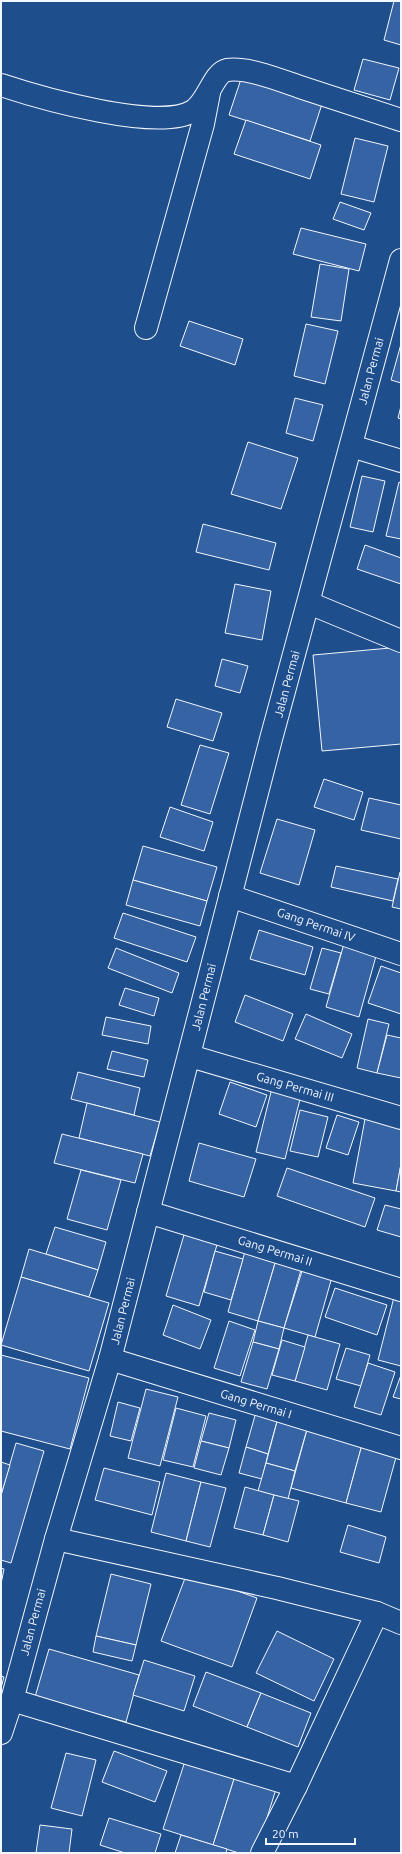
<svg xmlns="http://www.w3.org/2000/svg" width="402" height="1854" font-family="Ubuntu,sans-serif">
<rect width="100%" height="100%" fill="#1f4e8c"/>
<g fill="#3563a3" stroke="#f2f6ff">
<polygon points="394,1 401,1 401,45 384,40"/>
<polygon points="363,59 399,68 390,100 354,90"/>
<polygon points="241,79 322,104 310,141 229,115"/>
<polygon points="246,120 321,145 310,179 234,154"/>
<polygon points="355,138 388,146 374,202 341,194"/>
<polygon points="340,202 371,213 364,230 333,219"/>
<polygon points="301,228 366,244 359,271 293,254"/>
<polygon points="320,264 349,269 341,321 311,317"/>
<polygon points="189,321 243,339 235,365 180,346"/>
<polygon points="306,324 338,331 325,384 294,376"/>
<polygon points="401,344 401,383 391,380"/>
<polygon points="295,398 323,405 313,441 286,433"/>
<polygon points="401,406 401,419 398,418"/>
<polygon points="248,442 298,458 281,509 231,494"/>
<polygon points="362,476 385,481 373,532 350,527"/>
<polygon points="399,482 401,483 401,539 386,536"/>
<polygon points="203,524 276,543 269,570 196,552"/>
<polygon points="365,545 401,558 401,584 357,569"/>
<polygon points="235,584 271,591 262,640 225,633"/>
<polygon points="401,647 401,744 322,751 313,655"/>
<polygon points="222,659 248,666 240,693 215,686"/>
<polygon points="176,699 222,713 213,741 167,727"/>
<polygon points="200,745 229,753 210,814 181,805"/>
<polygon points="324,779 363,792 354,820 314,807"/>
<polygon points="369,798 401,805 401,839 361,830"/>
<polygon points="170,807 213,822 204,851 160,837"/>
<polygon points="277,819 315,830 299,885 260,873"/>
<polygon points="143,846 217,867 207,901 133,880"/>
<polygon points="336,866 398,879 393,901 331,887"/>
<polygon points="400,872 401,872 401,909 392,907"/>
<polygon points="133,880 207,901 200,926 126,905"/>
<polygon points="123,913 196,937 187,962 114,938"/>
<polygon points="259,930 313,947 305,975 250,959"/>
<polygon points="345,940 378,949 359,1017 326,1007"/>
<polygon points="116,948 179,973 172,993 108,968"/>
<polygon points="322,948 341,953 329,994 310,989"/>
<polygon points="381,966 401,973 401,1014 368,1003"/>
<polygon points="125,988 159,998 154,1016 119,1005"/>
<polygon points="245,995 293,1014 283,1041 235,1022"/>
<polygon points="306,1014 352,1034 342,1058 295,1039"/>
<polygon points="106,1017 151,1026 148,1044 102,1035"/>
<polygon points="368,1019 389,1024 377,1073 357,1068"/>
<polygon points="387,1035 401,1038 401,1078 377,1073"/>
<polygon points="112,1051 148,1060 144,1077 107,1069"/>
<polygon points="78,1072 140,1088 134,1115 71,1099"/>
<polygon points="230,1082 267,1095 256,1127 219,1114"/>
<polygon points="272,1088 301,1095 285,1159 256,1152"/>
<polygon points="87,1103 160,1122 150,1156 79,1138"/>
<polygon points="300,1110 328,1117 318,1157 290,1151"/>
<polygon points="337,1115 359,1122 348,1155 326,1148"/>
<polygon points="365,1119 401,1126 401,1164 396,1191 353,1183"/>
<polygon points="62,1134 143,1154 135,1183 54,1163"/>
<polygon points="199,1143 256,1159 244,1197 189,1181"/>
<polygon points="401,1164 401,1192 396,1191"/>
<polygon points="287,1168 375,1198 365,1227 277,1196"/>
<polygon points="81,1170 121,1180 107,1230 67,1219"/>
<polygon points="385,1205 401,1209 401,1237 377,1230"/>
<polygon points="55,1227 106,1242 98,1270 46,1254"/>
<polygon points="186,1228 219,1238 199,1306 166,1296"/>
<polygon points="247,1244 278,1253 258,1321 228,1312"/>
<polygon points="29,1249 98,1270 89,1297 21,1277"/>
<polygon points="215,1251 243,1259 231,1300 204,1292"/>
<polygon points="278,1253 304,1260 284,1328 258,1321"/>
<polygon points="303,1268 332,1277 315,1337 284,1328"/>
<polygon points="21,1277 109,1303 89,1371 1,1345"/>
<polygon points="335,1288 387,1305 377,1335 325,1317"/>
<polygon points="395,1293 401,1294 401,1366 378,1360"/>
<polygon points="173,1305 211,1320 200,1349 163,1335"/>
<polygon points="229,1321 255,1330 240,1376 214,1368"/>
<polygon points="258,1321 284,1328 279,1349 253,1342"/>
<polygon points="308,1335 340,1344 327,1390 295,1381"/>
<polygon points="282,1340 305,1347 295,1381 272,1375"/>
<polygon points="253,1342 279,1349 267,1389 241,1382"/>
<polygon points="346,1348 370,1355 361,1386 336,1379"/>
<polygon points="1,1355 89,1378 70,1449 1,1431"/>
<polygon points="368,1363 395,1372 381,1415 354,1407"/>
<polygon points="401,1375 401,1399 393,1397"/>
<polygon points="146,1389 178,1397 160,1466 128,1458"/>
<polygon points="118,1402 140,1408 131,1441 110,1436"/>
<polygon points="176,1408 206,1416 193,1467 163,1460"/>
<polygon points="256,1412 278,1418 268,1454 246,1447"/>
<polygon points="209,1413 236,1420 229,1448 201,1441"/>
<polygon points="278,1418 308,1426 295,1471 266,1463"/>
<polygon points="308,1426 363,1441 346,1503 291,1488"/>
<polygon points="201,1441 229,1448 221,1475 194,1468"/>
<polygon points="363,1441 398,1450 381,1512 346,1503"/>
<polygon points="16,1443 44,1451 11,1563 1,1560 1,1495"/>
<polygon points="246,1447 268,1454 262,1479 239,1473"/>
<polygon points="1,1462 10,1465 1,1495"/>
<polygon points="266,1463 295,1471 288,1499 258,1491"/>
<polygon points="104,1468 160,1482 152,1515 95,1500"/>
<polygon points="166,1473 201,1482 186,1541 151,1532"/>
<polygon points="201,1482 226,1488 210,1547 186,1541"/>
<polygon points="245,1487 274,1495 263,1535 234,1528"/>
<polygon points="274,1495 299,1501 288,1542 263,1535"/>
<polygon points="348,1525 386,1537 379,1563 340,1552"/>
<polygon points="1,1568 4,1569 1,1584"/>
<polygon points="187,1573 257,1598 232,1667 161,1641"/>
<polygon points="111,1574 151,1584 136,1645 96,1636"/>
<polygon points="277,1631 334,1659 314,1701 256,1673"/>
<polygon points="96,1636 136,1645 132,1661 93,1652"/>
<polygon points="49,1649 139,1675 126,1722 35,1697"/>
<polygon points="144,1660 195,1676 184,1711 133,1695"/>
<polygon points="206,1672 261,1693 247,1727 193,1706"/>
<polygon points="1,1676 4,1677 1,1688"/>
<polygon points="261,1693 311,1713 298,1747 247,1727"/>
<polygon points="114,1751 167,1771 155,1802 102,1782"/>
<polygon points="66,1753 96,1760 82,1816 51,1808"/>
<polygon points="185,1761 235,1776 213,1845 163,1829"/>
<polygon points="235,1776 276,1789 256,1853 239,1853 213,1845"/>
<polygon points="109,1818 161,1834 155,1853 125,1853 100,1845"/>
<polygon points="40,1825 72,1829 69,1853 36,1853"/>
<polygon points="181,1835 227,1849 226,1853 175,1853"/>
</g>
<g fill="none" stroke-linecap="round" stroke-linejoin="round">
<defs>
<g id="street">
<path d="M1 85C40 98 159 132 193 111 208 102 213 73 227 70 249 67 282 81 303 88 336 99 368 109 401 120"/>
<polyline points="146,328 203,124 209,93"/>
<polyline points="351,446 401,461"/>
<polyline points="309,603 401,641"/>
<polyline points="230,896 401,954"/>
<polyline points="190,1056 401,1118"/>
<polyline points="148,1212 401,1290"/>
<polyline points="110,1359 401,1448"/>
<polyline points="56,1539 277,1588 377,1613 401,1623"/>
<polyline points="12,1700 296,1786"/>
<polyline points="1,1733 12,1700 56,1539 110,1359 271,739 401,260"/>
<polyline points="262,1853 296,1786 377,1613"/>
</g>
</defs>
<use href="#street" stroke="#f2f6ff" stroke-width="24"/>
<use href="#street" stroke="#1f4e8c" stroke-width="22"/>
</g>
<g text-anchor="middle" stroke-width="3" stroke-linejoin="round" paint-order="stroke">
<g font-size="12" fill="#f2f6ff" stroke="#1f4e8c">
<text transform="translate(371 371) rotate(-75)" y="4">Jalan Permai</text>
<text transform="translate(287 684) rotate(-75)" y="4">Jalan Permai</text>
<text transform="translate(316 925) rotate(19)" y="4">Gang Permai IV</text>
<text transform="translate(204 997) rotate(-76)" y="4">Jalan Permai</text>
<text transform="translate(295 1087) rotate(16)" y="4">Gang Permai III</text>
<text transform="translate(275 1251) rotate(17)" y="4">Gang Permai II</text>
<text transform="translate(123 1311) rotate(-76)" y="4">Jalan Permai</text>
<text transform="translate(256 1404) rotate(17)" y="4">Gang Permai I</text>
<text transform="translate(33 1622) rotate(-75)" y="4">Jalan Permai</text>
</g>
</g>
<rect width="402" height="1854" fill="none" stroke="#f2f6ff" stroke-width="4"/>
<path d="M266 1838v6h89v-6" fill="none" stroke="#f2f6ff" stroke-width="2"/>
<text x="272" y="1838" font-size="12" fill="#f2f6ff" stroke="#1f4e8c" stroke-width="3" paint-order="stroke">20 m</text>
</svg>
